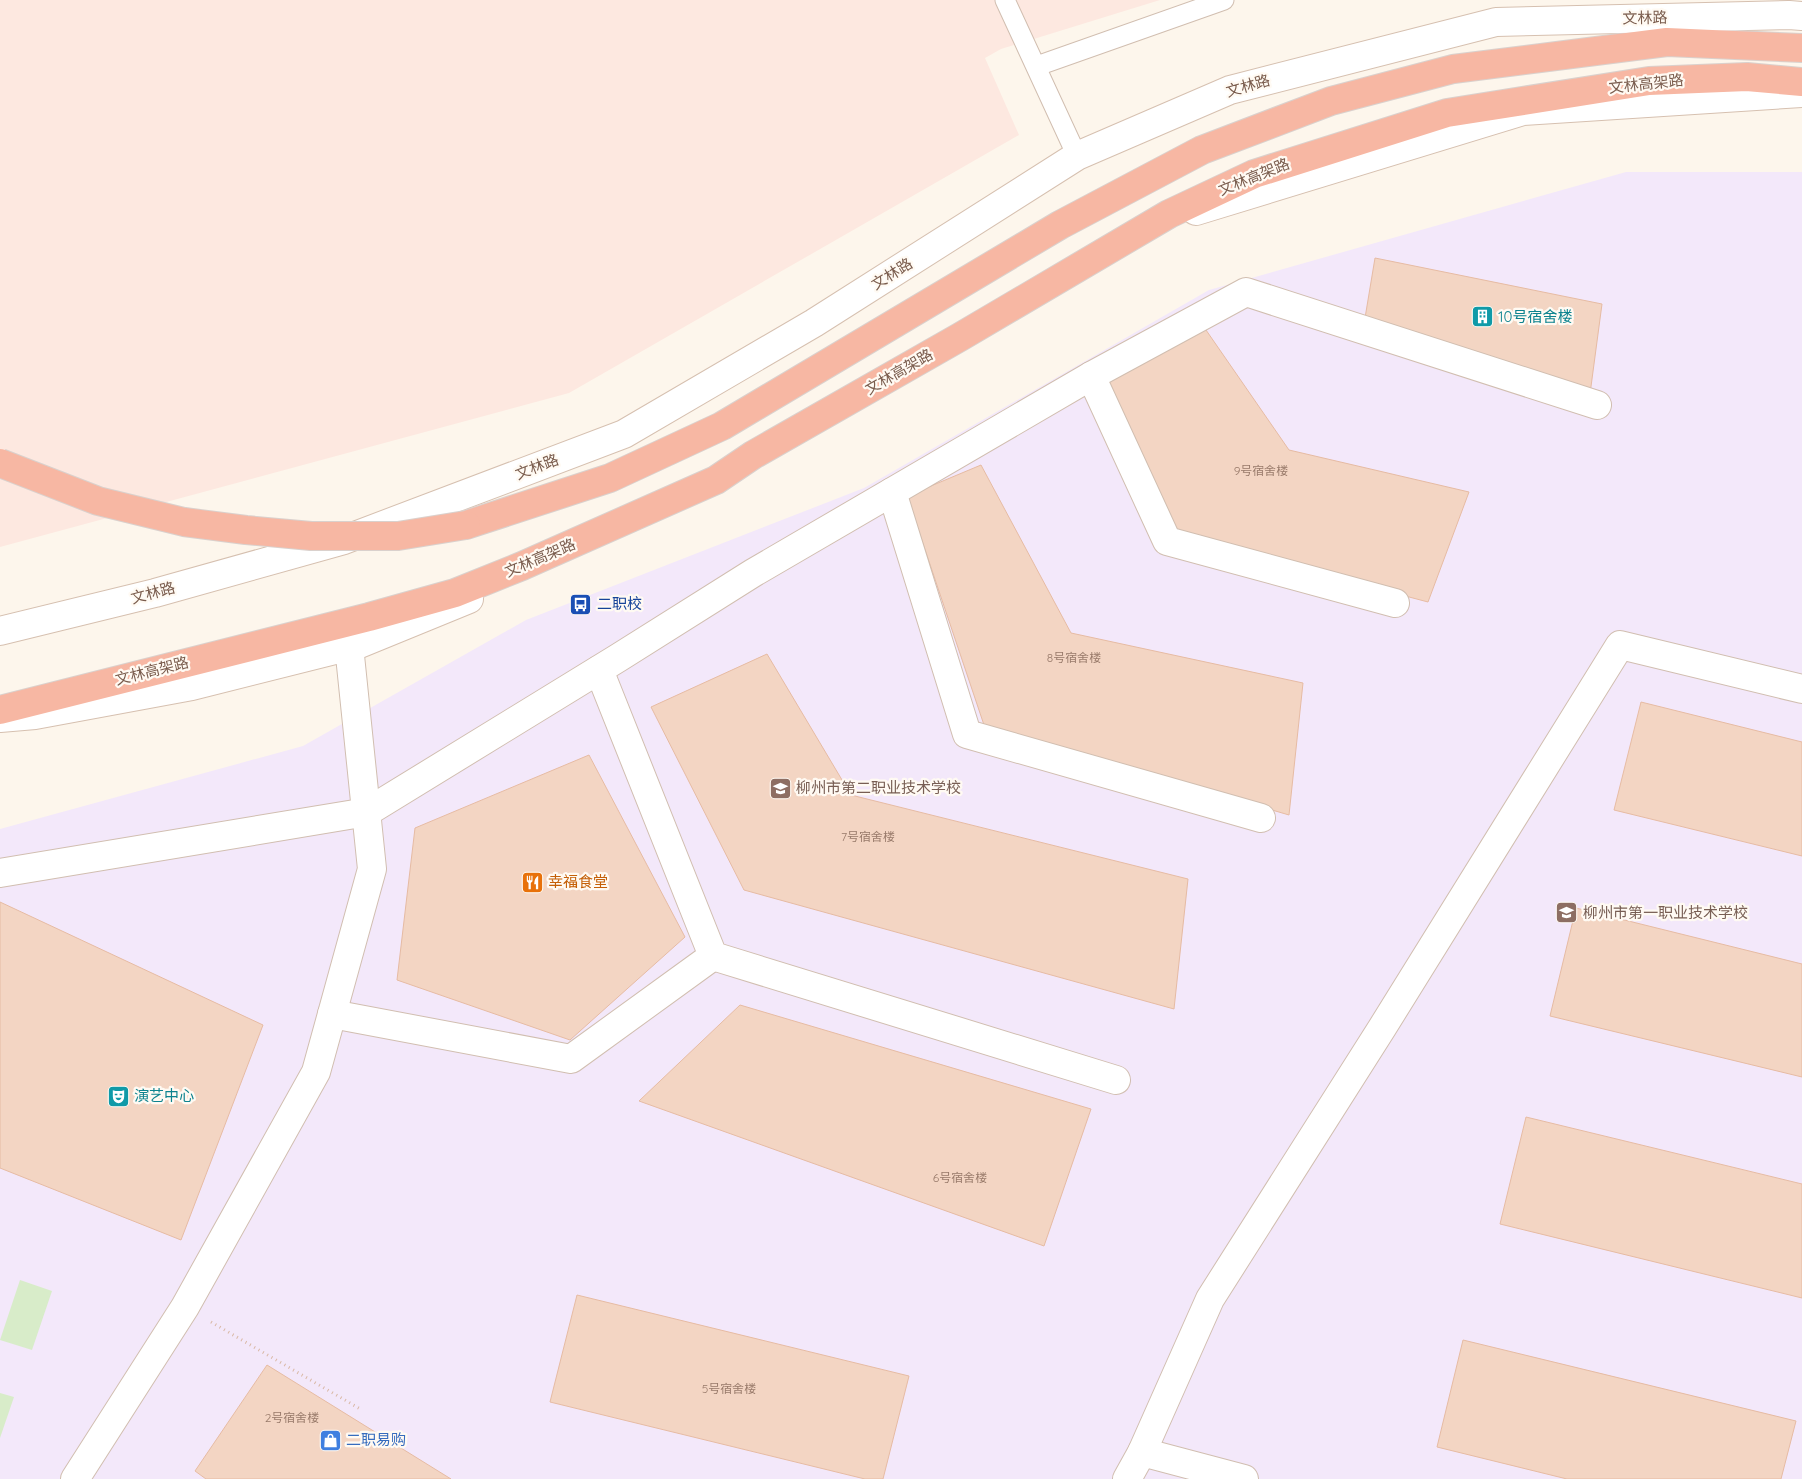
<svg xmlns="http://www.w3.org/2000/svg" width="1802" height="1479" font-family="Quicksand,'Noto Sans SC',sans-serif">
<rect width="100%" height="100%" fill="#fdf6ec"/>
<polygon fill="#fde8e0" points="0,0 1160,0 1001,49 985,58 1019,135 569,393 0,547"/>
<polygon fill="#f3e8fa" points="1626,172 1802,172 1802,1479 0,1479 0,829 303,746 526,620 864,488 1209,290"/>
<g fill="#d8ecc9">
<polygon points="20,1280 52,1291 32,1350 0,1340"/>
<polygon points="0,1393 14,1397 0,1438"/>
</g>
<g fill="#f3d5c3" stroke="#e6bba3">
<polygon points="1375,258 1602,304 1590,394 1363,330"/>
<polygon points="1197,317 1289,450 1469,492 1428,602 1179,536 1095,384"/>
<polygon points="981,465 1071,633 1303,683 1289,815 984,725 907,496"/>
<polygon points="767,654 851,795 1188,879 1174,1009 744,890 651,707"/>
<polygon points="1641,702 1802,742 1802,856 1614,810"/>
<polygon points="589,755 685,937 570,1040 397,980 415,828"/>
<polygon points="0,902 263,1025 181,1240 0,1168"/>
<polygon points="1576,908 1802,964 1802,1077 1550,1016"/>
<polygon points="740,1005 1091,1109 1044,1246 639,1101"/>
<polygon points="1526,1117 1802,1184 1802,1298 1500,1224"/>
<polygon points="577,1295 909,1376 883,1479 865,1479 550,1402"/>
<polygon points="1463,1340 1796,1421 1781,1479 1567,1479 1437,1447"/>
<polygon points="267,1365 451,1479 206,1479 195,1471"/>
</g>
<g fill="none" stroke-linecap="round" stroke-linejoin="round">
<defs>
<g id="lane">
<polyline points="1005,0 1077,156"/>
<polyline points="1037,66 1224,0"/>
</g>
<g id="street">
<polyline points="1091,376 1167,541 1395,603"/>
<polyline points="892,492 967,734 1261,818"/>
<polyline points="599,670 713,956 1116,1080"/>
<polyline points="0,873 367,812 618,658 753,573 1091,376 1246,292 1597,405"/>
<polyline points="332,1014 571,1059 713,956"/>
<polyline points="1142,1452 1244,1479"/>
<polyline points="75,1479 185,1307 316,1072 372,869 349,646"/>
<polyline points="1127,1479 1142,1452 1210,1299 1382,1028 1620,645 1802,689"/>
</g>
<g id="secondary">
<polyline points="1196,211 1523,111 1802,93"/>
<polyline points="0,631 155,593 344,540 624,434 814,323 1077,156 1230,90 1496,22 1789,15 1802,16"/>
<polyline points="0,718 35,715 192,686 359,644 469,599"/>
</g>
<g id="highway">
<polyline points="466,525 610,478 722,426 1060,225 1202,150 1331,101 1453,69 1667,42 1802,48"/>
<polyline points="0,710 369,617 455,593 522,566 716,480 753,455 960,337 1169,214 1254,174 1447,113 1649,81 1747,77 1802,82"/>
</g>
</defs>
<use href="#lane" stroke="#d1beb0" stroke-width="21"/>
<use href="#street" stroke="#d1beb0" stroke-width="30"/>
<use href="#secondary" stroke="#d6c0b0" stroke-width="30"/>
<use href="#highway" stroke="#dad1cd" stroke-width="30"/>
<polyline stroke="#d9b8a5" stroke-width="3" stroke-dasharray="1 4" stroke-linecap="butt" points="211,1322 362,1410"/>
<use href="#lane" stroke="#fff" stroke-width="19"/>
<use href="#street" stroke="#fff" stroke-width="28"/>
<use href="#secondary" stroke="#fff" stroke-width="28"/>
<use href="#highway" stroke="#f7b7a3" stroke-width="28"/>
<defs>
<polyline id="highway-bridge" points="0,463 98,501 184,522 246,530 311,536 398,536 466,525"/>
</defs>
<use href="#highway-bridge" stroke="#dad1cd" stroke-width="30" stroke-linecap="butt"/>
<use href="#highway-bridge" stroke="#f7b7a3" stroke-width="28"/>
</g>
<defs>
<symbol id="building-square" viewBox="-11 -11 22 22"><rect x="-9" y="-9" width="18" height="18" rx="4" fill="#0f9aa8" stroke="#fffaf3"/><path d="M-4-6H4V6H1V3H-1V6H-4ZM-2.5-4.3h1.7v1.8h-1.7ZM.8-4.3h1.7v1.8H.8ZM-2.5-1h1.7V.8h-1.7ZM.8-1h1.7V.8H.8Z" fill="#fff"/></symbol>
<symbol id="bus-square" viewBox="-11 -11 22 22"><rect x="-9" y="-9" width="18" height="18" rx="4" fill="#1a4fb4" stroke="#fffaf3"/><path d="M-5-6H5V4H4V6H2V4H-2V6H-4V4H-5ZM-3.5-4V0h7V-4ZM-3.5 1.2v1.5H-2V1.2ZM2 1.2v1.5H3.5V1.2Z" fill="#fff"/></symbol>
<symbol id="school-square" viewBox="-11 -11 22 22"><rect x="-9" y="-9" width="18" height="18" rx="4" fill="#8d6e63" stroke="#fffaf3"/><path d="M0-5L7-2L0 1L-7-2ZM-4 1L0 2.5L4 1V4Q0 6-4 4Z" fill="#fff"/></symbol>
<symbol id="restaurant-square" viewBox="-11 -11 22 22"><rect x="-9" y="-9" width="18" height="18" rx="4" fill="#e8710a" stroke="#fffaf3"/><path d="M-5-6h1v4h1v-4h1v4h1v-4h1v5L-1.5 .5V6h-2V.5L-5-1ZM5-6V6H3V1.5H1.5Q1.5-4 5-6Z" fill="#fff"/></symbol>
<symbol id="theatre-square" viewBox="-11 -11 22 22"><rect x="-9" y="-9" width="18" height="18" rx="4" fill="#0f9aa8" stroke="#fffaf3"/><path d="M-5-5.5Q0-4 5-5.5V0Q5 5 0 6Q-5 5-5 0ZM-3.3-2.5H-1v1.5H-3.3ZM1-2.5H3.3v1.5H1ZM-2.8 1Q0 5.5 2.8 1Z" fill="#fff"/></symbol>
<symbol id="shop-square" viewBox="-11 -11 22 22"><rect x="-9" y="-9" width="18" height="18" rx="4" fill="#3f7fe0" stroke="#fffaf3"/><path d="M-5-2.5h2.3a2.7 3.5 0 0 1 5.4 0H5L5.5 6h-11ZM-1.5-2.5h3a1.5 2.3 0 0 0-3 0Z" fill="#fff"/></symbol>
</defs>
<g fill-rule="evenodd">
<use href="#building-square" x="1470" y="304" width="25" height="25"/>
<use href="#bus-square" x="568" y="592" width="25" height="25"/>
<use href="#school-square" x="768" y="776" width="25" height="25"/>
<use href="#restaurant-square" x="520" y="870" width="25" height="25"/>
<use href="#school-square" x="1554" y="900" width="25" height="25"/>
<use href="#theatre-square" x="106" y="1084" width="25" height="25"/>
<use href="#shop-square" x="318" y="1428" width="25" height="25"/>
</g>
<g text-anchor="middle" stroke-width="4.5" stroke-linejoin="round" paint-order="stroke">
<g font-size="12" fill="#987a6a">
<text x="1261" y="475">9号宿舍楼</text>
<text x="1074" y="662">8号宿舍楼</text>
<text x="868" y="841">7号宿舍楼</text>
<text x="960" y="1182">6号宿舍楼</text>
<text x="729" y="1393">5号宿舍楼</text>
<text x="292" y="1422">2号宿舍楼</text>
</g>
<g font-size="15" fill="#7a5c4d" stroke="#fffaf3">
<text transform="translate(1645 18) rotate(-1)" y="5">文林路</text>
<text transform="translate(1646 84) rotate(-6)" y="5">文林高架路</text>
<text transform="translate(1248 86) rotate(-16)" y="5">文林路</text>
<text transform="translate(1254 177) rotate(-22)" y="5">文林高架路</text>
<text transform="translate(892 274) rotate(-32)" y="5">文林路</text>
<text transform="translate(899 372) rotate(-30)" y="5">文林高架路</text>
<text transform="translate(537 467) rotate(-21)" y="5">文林路</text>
<text transform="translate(540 558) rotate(-23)" y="5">文林高架路</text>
<text transform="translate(153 593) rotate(-15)" y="5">文林路</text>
<text transform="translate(152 671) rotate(-14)" y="5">文林高架路</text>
</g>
<g font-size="15" fill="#0d838f" stroke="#fffaf3" text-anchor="start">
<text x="1498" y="322">10号宿舍楼</text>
<text x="134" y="1101">演艺中心</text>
</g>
<g font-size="15" fill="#164399" stroke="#fffaf3" text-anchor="start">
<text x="597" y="609">二职校</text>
</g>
<g font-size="15" fill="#785e54" stroke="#fffaf3" text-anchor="start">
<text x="796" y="793">柳州市第二职业技术学校</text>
<text x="1583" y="918">柳州市第一职业技术学校</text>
</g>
<g font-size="15" fill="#c56008" stroke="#fffaf3" text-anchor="start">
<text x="548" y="887">幸福食堂</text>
</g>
<g font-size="15" fill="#366cbe" stroke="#fffaf3" text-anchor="start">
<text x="346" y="1445">二职易购</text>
</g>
</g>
</svg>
